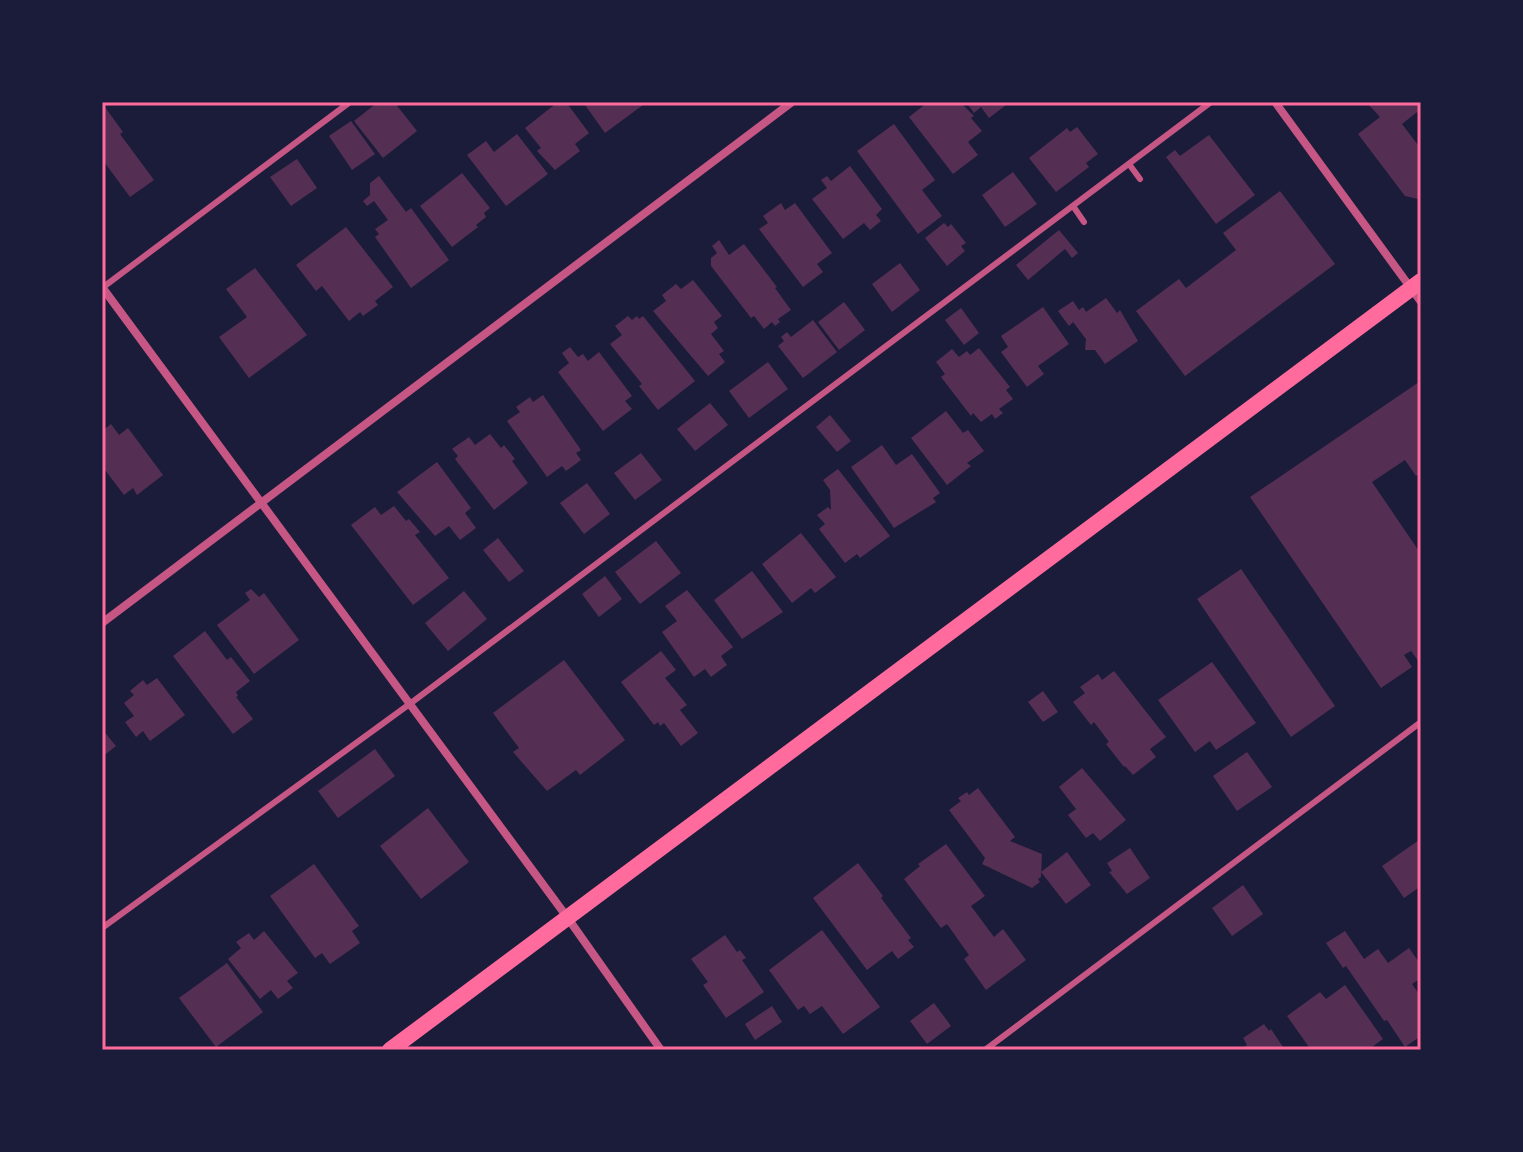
<svg xmlns="http://www.w3.org/2000/svg" width="1523" height="1152" font-family="Spectral,serif">
<rect width="100%" height="100%" fill="#1b1b3a"/>
<g fill="#542f53">
<polygon points="378,102 394,102 417,131 383,158 354,121"/>
<polygon points="558,102 566,102 589,133 575,144 580,151 555,170 537,151 541,148 525,128"/>
<polygon points="583,102 647,102 605,133"/>
<polygon points="928,102 960,102 974,116 971,118 982,131 968,142 978,155 953,174 909,117"/>
<polygon points="966,102 1010,102 989,118 981,107 974,113"/>
<polygon points="1366,102 1421,102 1421,109 1402,124 1421,149 1421,197 1418,199 1405,196 1358,134 1380,117"/>
<polygon points="102,103 123,132 120,134 154,180 130,197 102,159"/>
<polygon points="351,121 375,154 352,170 329,136"/>
<polygon points="894,124 935,180 922,190 942,216 918,234 857,151"/>
<polygon points="1077,127 1098,154 1086,163 1089,167 1056,192 1029,158 1067,128 1070,132"/>
<polygon points="517,134 548,174 506,206 467,155 486,141 494,152"/>
<polygon points="1209,135 1255,195 1216,224 1166,157 1175,150 1180,156"/>
<polygon points="297,159 317,188 291,206 270,177"/>
<polygon points="850,166 882,209 876,215 881,221 870,230 864,223 843,239 812,199 827,188 821,180 827,176 831,181"/>
<polygon points="1013,172 1037,204 1005,227 982,195"/>
<polygon points="462,173 490,208 484,213 486,217 476,225 478,227 452,247 420,206"/>
<polygon points="379,176 406,212 411,208 449,260 411,288 375,237 379,234 375,229 388,220 374,201 367,206 363,201 370,195 370,183"/>
<polygon points="1280,191 1335,264 1185,376 1136,311 1179,279 1186,288 1236,250 1223,233"/>
<polygon points="781,203 785,210 795,203 832,253 817,264 823,272 803,287 759,229 768,223 763,216"/>
<polygon points="944,223 948,227 951,224 966,243 961,246 965,251 947,266 925,238"/>
<polygon points="346,227 393,287 375,301 378,305 363,316 360,312 349,321 322,286 316,291 296,265"/>
<polygon points="1059,230 1078,253 1072,258 1065,249 1028,280 1016,265"/>
<polygon points="719,240 729,255 744,244 777,287 775,288 791,310 778,319 780,322 775,326 772,322 764,329 754,316 751,318 711,266 711,258 717,253 712,246"/>
<polygon points="900,263 920,290 892,312 872,284"/>
<polygon points="255,268 307,335 249,378 219,337 247,317 226,289"/>
<polygon points="693,280 722,316 714,322 718,328 711,334 724,351 719,354 725,362 708,376 653,311 666,301 662,295 676,284 681,289"/>
<polygon points="1106,298 1117,313 1120,310 1138,341 1105,364 1095,350 1085,350 1086,339 1073,322 1069,326 1058,311 1073,301 1079,310 1083,307 1086,312"/>
<polygon points="844,302 865,330 839,350 818,322"/>
<polygon points="1043,307 1069,344 1038,366 1044,374 1027,387 1001,352 1008,347 1001,336"/>
<polygon points="961,308 979,333 964,345 945,320"/>
<polygon points="628,316 632,320 637,316 639,319 643,316 695,381 658,410 639,386 642,384 610,344 622,335 615,326"/>
<polygon points="813,320 837,352 803,378 778,346 784,341 781,337 787,332 791,337"/>
<polygon points="570,347 578,357 583,354 588,361 599,352 632,396 625,401 632,409 603,431 558,372 569,363 562,353"/>
<polygon points="979,348 1010,387 1006,390 1013,399 999,409 1003,413 995,419 992,414 981,422 973,413 971,416 941,377 945,374 936,362 952,349 959,357 967,351 970,355"/>
<polygon points="768,362 788,389 749,418 729,391"/>
<polygon points="1419,382 1421,472 1416,476 1405,460 1372,482 1421,554 1421,661 1419,662 1411,651 1404,655 1412,667 1381,688 1250,497"/>
<polygon points="543,395 581,450 576,453 581,460 566,471 562,466 547,477 507,421 520,412 516,407 530,397 533,402"/>
<polygon points="710,403 728,425 695,451 677,429"/>
<polygon points="946,411 963,433 968,430 984,451 967,463 971,466 947,485 911,438"/>
<polygon points="830,415 851,441 837,452 816,427"/>
<polygon points="111,424 119,435 128,428 163,475 137,495 133,488 124,495 102,466 102,431"/>
<polygon points="490,434 501,448 504,445 515,459 512,461 528,483 494,510 455,459 458,456 452,449 469,437 475,445"/>
<polygon points="882,445 896,465 912,454 940,493 933,498 936,502 894,528 851,467"/>
<polygon points="641,453 662,480 635,500 614,473"/>
<polygon points="437,462 471,508 465,513 476,528 460,540 449,526 435,536 397,492"/>
<polygon points="838,469 890,536 860,558 857,554 845,563 819,529 825,524 817,515 828,507 831,510 830,490 823,480"/>
<polygon points="587,483 610,514 584,534 560,503"/>
<polygon points="394,506 406,521 409,519 420,532 415,535 449,578 413,605 351,525 375,507 381,515"/>
<polygon points="801,533 836,577 815,593 811,588 792,603 762,564"/>
<polygon points="498,538 524,571 509,582 483,550"/>
<polygon points="656,541 681,573 640,604 615,572"/>
<polygon points="1241,569 1335,706 1291,737 1197,599"/>
<polygon points="752,571 783,612 742,639 714,600"/>
<polygon points="605,576 622,599 599,617 582,594"/>
<polygon points="251,589 259,597 264,593 299,640 254,674 217,625 250,600 245,593"/>
<polygon points="687,590 733,647 721,656 727,665 711,677 705,669 694,677 662,632 677,621 665,606"/>
<polygon points="464,591 487,619 448,651 425,623"/>
<polygon points="205,631 227,660 231,657 250,681 236,692 238,696 236,697 253,719 233,734 173,656"/>
<polygon points="661,651 676,670 665,678 687,705 680,710 698,733 681,746 664,723 660,726 658,722 654,725 621,682"/>
<polygon points="564,660 625,740 580,775 576,770 547,791 513,752 519,748 493,713"/>
<polygon points="1212,662 1256,723 1216,750 1210,741 1195,752 1158,700"/>
<polygon points="1114,671 1166,737 1150,749 1156,757 1133,775 1125,766 1124,767 1106,744 1109,742 1094,722 1091,725 1073,702 1085,693 1080,687 1098,674 1102,680"/>
<polygon points="157,678 185,715 150,741 143,731 136,737 125,722 134,716 124,703 134,695 130,691 143,680 147,685"/>
<polygon points="1043,691 1058,712 1043,722 1028,702"/>
<polygon points="102,729 116,746 102,757"/>
<polygon points="375,749 395,776 338,818 318,791"/>
<polygon points="1247,752 1272,787 1237,811 1213,776"/>
<polygon points="1082,768 1126,820 1100,841 1093,833 1086,838 1068,815 1076,809 1059,787"/>
<polygon points="978,788 1015,837 1010,841 1042,854 1041,877 1038,879 1040,882 1032,888 982,864 985,858 949,810 961,801 958,798 967,792 969,795"/>
<polygon points="428,808 469,862 421,899 380,846"/>
<polygon points="1419,840 1421,886 1404,898 1382,866"/>
<polygon points="946,844 985,896 971,906 994,937 1003,929 1026,960 986,990 964,959 969,955 947,924 941,928 904,879 920,866 918,864"/>
<polygon points="1130,848 1150,878 1127,894 1109,872 1112,871 1107,863"/>
<polygon points="1067,852 1091,885 1066,904 1041,872"/>
<polygon points="858,863 883,896 881,898 911,938 908,940 914,947 898,959 892,951 867,970 813,898"/>
<polygon points="314,864 359,926 352,931 360,943 330,964 322,953 315,958 270,896"/>
<polygon points="1243,885 1263,914 1232,936 1212,908"/>
<polygon points="822,930 880,1007 843,1034 822,1006 810,1014 804,1006 798,1010 769,970"/>
<polygon points="264,931 298,973 287,981 293,988 278,999 271,990 260,999 228,959 241,948 236,942 249,933 254,940"/>
<polygon points="1345,931 1364,959 1378,949 1388,963 1409,948 1421,965 1421,978 1412,984 1421,997 1421,1036 1405,1047 1387,1020 1384,1021 1346,966 1343,968 1326,943"/>
<polygon points="725,935 737,952 740,950 746,958 742,960 764,992 726,1018 703,985 708,982 691,959"/>
<polygon points="227,963 263,1012 216,1047 179,998"/>
<polygon points="1345,985 1383,1039 1368,1050 1311,1050 1287,1016 1320,992 1326,999"/>
<polygon points="934,1003 951,1026 927,1044 910,1021"/>
<polygon points="772,1006 782,1022 755,1040 745,1024"/>
<polygon points="1264,1024 1269,1031 1271,1029 1285,1050 1239,1050 1247,1045 1243,1038"/>
</g>
<g fill="none" stroke-linecap="round" stroke-linejoin="round">
<g stroke="#c65784" stroke-width="6">
<polyline points="1129,164 1140,179"/>
<polyline points="1073,206 1084,222"/>
<polyline points="102,288 350,102"/>
<polyline points="102,928 411,703 1211,102"/>
<polyline points="985,1050 1421,722"/>
</g>
<g stroke="#c65784" stroke-width="8">
<polyline points="1275,102 1421,302"/>
<polyline points="102,287 567,917 661,1050"/>
<polyline points="102,623 792,102"/>
</g>
<polyline stroke="#ff6b9d" stroke-width="16" points="390,1050 1421,281"/>
</g>
<rect width="1523" height="1152" fill="none" stroke="#1b1b3a" stroke-width="208"/>
<rect x="104" y="104" width="1315" height="944" fill="none" stroke="#ff6b9d" stroke-width="3"/>
</svg>
